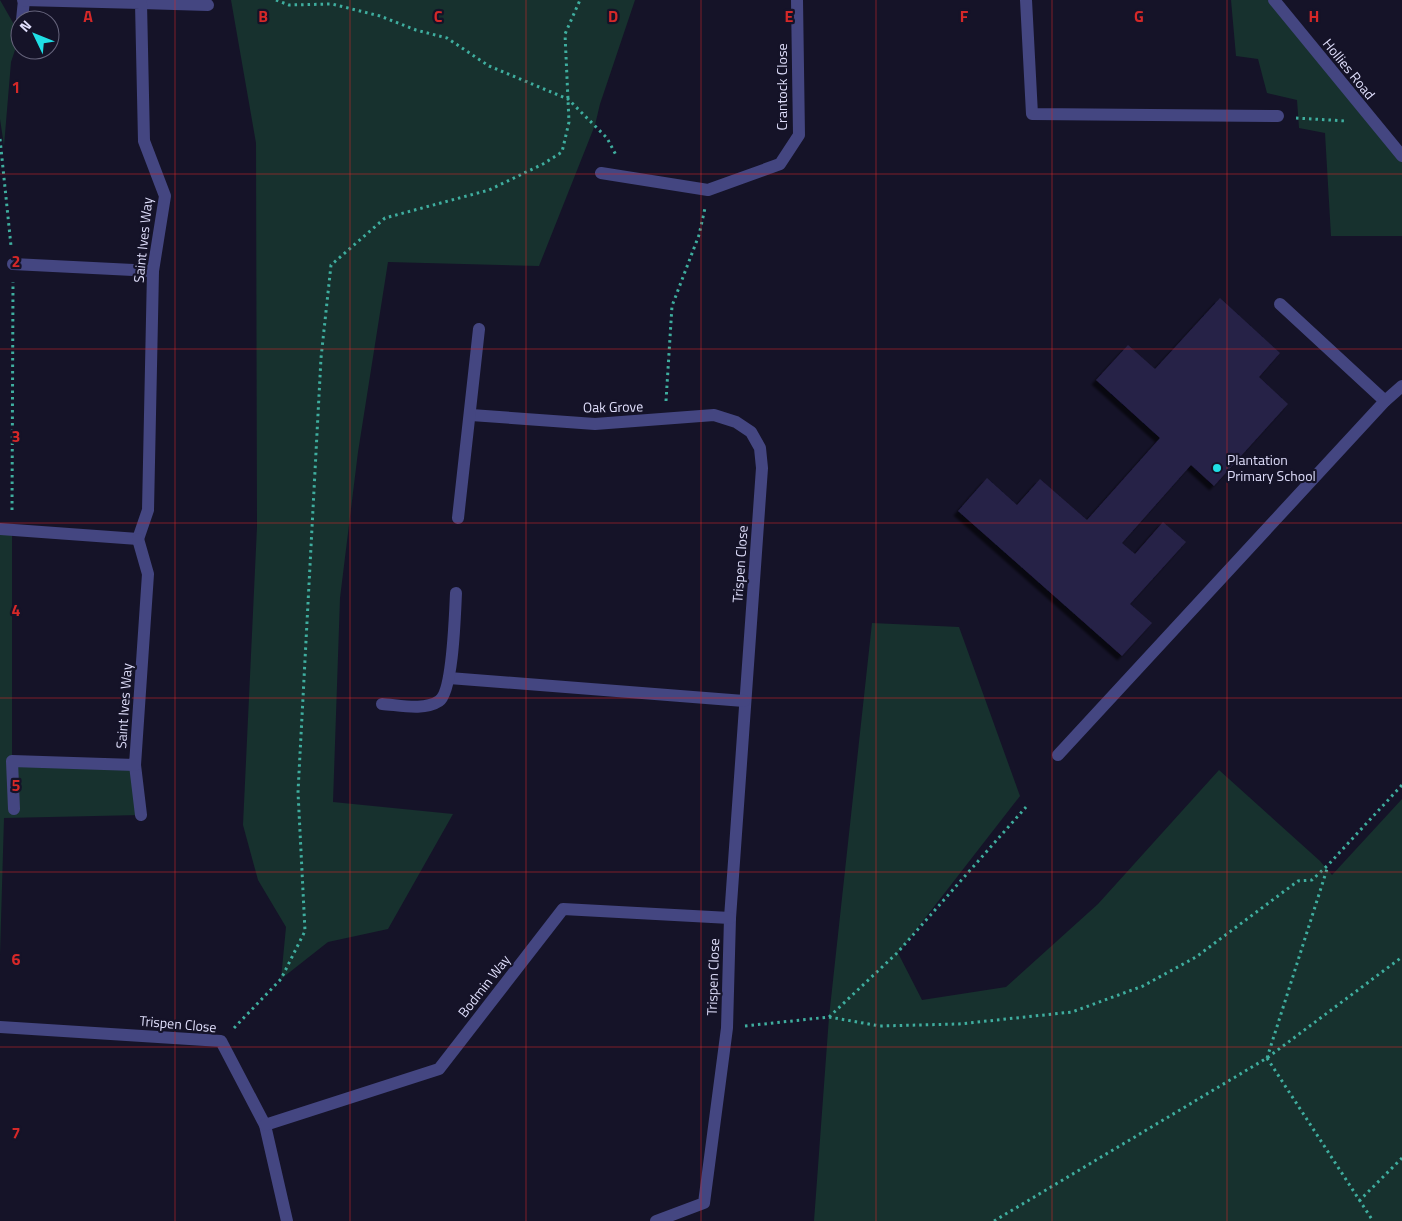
<svg xmlns="http://www.w3.org/2000/svg" width="1402" height="1221" font-family="'Titillium Web',sans-serif">
<defs>
<filter id="shadow"><feDropShadow dx="-4.5" dy="4.5" stdDeviation="1" flood-color="#0009"/></filter>
</defs>
<rect width="100%" height="100%" fill="#151328"/>
<g fill="#17312e">
<polygon points="0,0 20,35 11,62 4,146 0,119"/>
<polygon points="231,0 635,0 600,104 595,125 539,266 388,262 358,452 340,598 333,802 453,814 388,929 328,942 281,979 286,927 258,880 243,825 257,527 256,143"/>
<polygon points="1231,0 1274,0 1402,152 1402,236 1331,236 1325,133 1299,128 1297,100 1267,93 1258,59 1236,56"/>
<polygon points="0,529 12,529 12,761 135,765 141,815 4,818 0,955"/>
<polygon points="872,623 959,627 1020,796 898,953 922,1000 1006,987 1098,904 1219,770 1320,861 1332,875 1402,799 1402,1221 814,1221 829,1017"/>
</g>
<polygon fill="#262146" filter="url(#shadow)" points="1220,298 1280,353 1259,377 1288,404 1214,486 1191,465 1122,543 1135,554 1163,522 1186,542 1130,604 1152,623 1122,656 958,511 987,478 1017,505 1040,479 1087,520 1160,438 1096,380 1128,345 1155,369"/>
<g fill="none" stroke-linecap="round" stroke-linejoin="round">
<g stroke="#3fae9f" stroke-width="3" stroke-dasharray="2.5 4" stroke-linecap="butt">
<polyline points="276,0 289,5 332,4 380,16 416,30 447,38 489,66 568,99 607,138 617,157"/>
<polyline points="1296,118 1346,121"/>
<polyline points="0,139 11,246"/>
<polyline points="666,401 672,306 699,235 705,208"/>
<polyline points="12,510 13,282"/>
<polyline points="829,1017 880,1026 959,1024 1072,1012 1143,986 1196,957 1298,881 1312,880 1328,865 1402,785"/>
<polyline points="745,1026 829,1017 897,953 1026,807"/>
<polyline points="234,1028 281,979 305,931 298,792 321,358 331,265 385,218 489,190 543,164 562,152 569,122 565,34 580,0"/>
<polyline points="1267,1058 1328,866"/>
<polyline points="1267,1058 1373,1221"/>
<polyline points="1359,1201 1402,1158"/>
<polyline points="994,1221 1267,1058 1402,957"/>
</g>
<g stroke="#444681" stroke-width="12">
<polyline points="1026,0 1032,114 1278,116"/>
<polyline points="1274,0 1402,156"/>
<polyline points="141,3 208,5"/>
<polyline points="22,20 24,0"/>
<polyline points="601,173 708,190 780,164 799,135 797,0"/>
<polyline points="13,264 153,271"/>
<polyline points="1280,304 1385,401"/>
<polyline points="471,415 595,424 714,415 736,422 751,432 760,448 762,468 730,918 727,1028 704,1203 656,1221"/>
<polyline points="458,518 479,329"/>
<polyline points="0,529 138,539 148,510 153,271 165,196 144,141 141,3 23,0"/>
<polyline points="449,678 744,701"/>
<path d="M382 704C399 705 424 711 439 701 453 692 455 612 456 593"/>
<polyline points="1058,755 1385,401 1402,386"/>
<polyline points="135,765 141,815"/>
<polyline points="14,809 12,761 135,765 148,574 138,539"/>
<polyline points="0,1027 221,1041 265,1125 287,1221"/>
<polyline points="265,1125 439,1069 563,909 730,918"/>
</g>
</g>
<path fill="none" stroke="#d62828" stroke-width="1" stroke-opacity="0.55" d="M175 0V1221M350 0V1221M526 0V1221M701 0V1221M876 0V1221M1052 0V1221M1227 0V1221M0 174H1402M0 349H1402M0 523H1402M0 698H1402M0 872H1402M0 1047H1402"/>
<circle fill="#20dfe5" stroke="#151328" stroke-width="2" cx="1217" cy="468" r="5"/>
<g text-anchor="middle" stroke-width="4.5" stroke-linejoin="round" paint-order="stroke">
<g font-size="14" fill="#dfdefb" stroke="#151328">
<text transform="translate(1349 69) rotate(51)" y="5">Hollies Road</text>
<text transform="translate(782 87) rotate(-90)" y="5">Crantock Close</text>
<text transform="translate(143 240) rotate(-84)" y="5">Saint Ives Way</text>
<text transform="translate(613 407) rotate(-1)" y="5">Oak Grove</text>
<text transform="translate(740 564) rotate(-86)" y="5">Trispen Close</text>
<text transform="translate(124 706) rotate(-86)" y="5">Saint Ives Way</text>
<text transform="translate(713 977) rotate(-88)" y="5">Trispen Close</text>
<text transform="translate(484 986) rotate(-52)" y="5">Bodmin Way</text>
<text transform="translate(178 1024) rotate(5)" y="5">Trispen Close</text>
</g>
<g font-size="14" fill="#dfdefb" stroke="#151328" text-anchor="start">
<text x="1227" y="465">Plantation<tspan x="1227" dy="16">Primary School</tspan></text>
</g>
</g>
<g font-size="16" text-anchor="middle" font-weight="bold" fill="#d62828" stroke="#151328" stroke-width="4.5" stroke-linejoin="round" paint-order="stroke">
<text x="88" y="22">A</text>
<text x="263" y="22">B</text>
<text x="438" y="22">C</text>
<text x="613" y="22">D</text>
<text x="789" y="22">E</text>
<text x="964" y="22">F</text>
<text x="1139" y="22">G</text>
<text x="1314" y="22">H</text>
<text x="16" y="93">1</text>
<text x="16" y="267">2</text>
<text x="16" y="442">3</text>
<text x="16" y="616">4</text>
<text x="16" y="791">5</text>
<text x="16" y="965">6</text>
<text x="16" y="1139">7</text>
</g>
<g transform="translate(35 35) rotate(313)"><circle r="24" fill="#151328" stroke="#66647c"/>
<path d="M0-4L9 19L0 12L-9 19Z" fill="#20dfe5"/>
<text y="-8" font-size="14" font-weight="bold" text-anchor="middle" fill="#dfdefb">N</text>
</g>
</svg>
